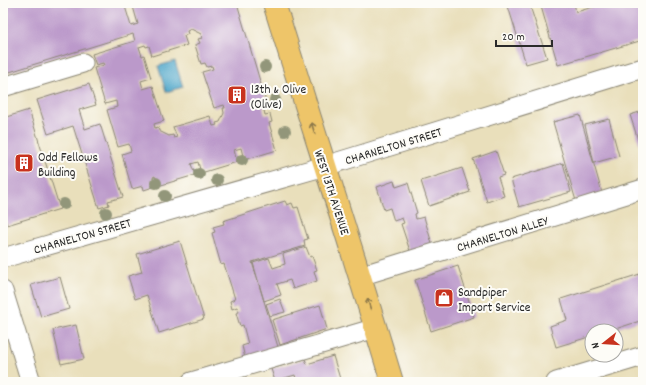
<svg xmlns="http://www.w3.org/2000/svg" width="646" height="385" font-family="Dekko,sans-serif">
<rect width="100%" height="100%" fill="#fdfcf7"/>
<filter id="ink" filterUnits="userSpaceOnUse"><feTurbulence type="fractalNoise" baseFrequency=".025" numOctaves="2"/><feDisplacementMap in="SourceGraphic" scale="8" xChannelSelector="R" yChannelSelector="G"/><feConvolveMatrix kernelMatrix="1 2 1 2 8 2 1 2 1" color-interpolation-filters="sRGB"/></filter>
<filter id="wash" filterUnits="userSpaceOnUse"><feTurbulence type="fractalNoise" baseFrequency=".012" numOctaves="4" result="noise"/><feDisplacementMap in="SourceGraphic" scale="16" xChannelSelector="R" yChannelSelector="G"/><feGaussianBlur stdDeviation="0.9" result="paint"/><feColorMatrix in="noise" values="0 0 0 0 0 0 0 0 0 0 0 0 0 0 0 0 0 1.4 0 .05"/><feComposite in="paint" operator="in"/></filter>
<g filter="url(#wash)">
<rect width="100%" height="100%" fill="#e9dfbb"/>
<polygon fill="#4ba5c9" stroke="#3b687a" points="175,61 183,87 166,92 158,66"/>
<g id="blocks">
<g fill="#bb99ca" fill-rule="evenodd">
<path d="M3 3H124L131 26 138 24 132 3H162L166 5 169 4V3H237L267 105 263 106 265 115 270 114 272 122 269 123 277 150 244 160 241 148 234 150 237 162 201 173 198 162 191 164 195 175 158 186 155 176 153 177 156 186 144 190 143 186 132 189 122 154 131 151 129 144 118 147 107 110 117 107 116 101 105 104 94 68 104 65 103 63 96 65 92 54 135 41 133 34 3 74ZM191 29 201 34 202 38 198 39 200 43 195 45 201 64 205 63 207 67 212 66 213 69 202 72 214 108 224 105 225 108H223L224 113 220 122 216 123 217 125 213 126 210 116 173 127 177 137 174 138 173 135 169 136 159 131 158 127 155 128 154 124 164 121 153 86 143 89 141 81 151 78 144 55 142 56 139 47 145 45 146 47 149 46 152 56 187 45 184 36 188 34 187 31Z"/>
<polygon points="507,3 529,3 547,58 526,64"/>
<polygon points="540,3 574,3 576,12 607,3 643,3 643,40 558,65"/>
<polygon points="89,84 96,105 79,110 85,129 100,124 123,197 108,201 109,205 99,208 73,126 48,134 37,100"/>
<polygon points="29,110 60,209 7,225 3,213 3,118"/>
<polygon points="643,111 643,155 630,115"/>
<polygon points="580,115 602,193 576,201 553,122"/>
<polygon points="609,119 619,156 594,163 585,125"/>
<polygon points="496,151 504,175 498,177 504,196 487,202 473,159"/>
<polygon points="563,163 571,192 519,207 511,179"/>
<polygon points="462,168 470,192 429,206 421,181"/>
<polygon points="394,181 396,187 408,183 417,213 415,214 416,219 424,217 433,247 411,254 401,224 404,223 402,218 394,221 390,208 384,210 377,187"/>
<polygon points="285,201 287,205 292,203 294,208 298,207 308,239 304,240 305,246 252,262 279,350 245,358 242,346 248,344 243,325 240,326 236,313 239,312 237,307 232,309 230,301 235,299 224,264 221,265 212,233 215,232 213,227 224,224 223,221"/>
<polygon points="180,241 204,319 159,333 147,295 135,299 128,276 142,272 137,254"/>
<polygon points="306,247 310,257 312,256 317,270 314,271 317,281 293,289 290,280 277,284 281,295 264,301 253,263 269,258 273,268 285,264 283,254"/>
<polygon points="458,266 474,317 431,331 415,280"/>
<polygon points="643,273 643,320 609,331 592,331 592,336 556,347 550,326 567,320 561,299"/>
<polygon points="60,277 69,309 41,317 31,285"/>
<polygon points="280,299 285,312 270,316 266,304"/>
<polygon points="320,305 327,329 280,345 272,320"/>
<polygon points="76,325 84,359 61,364 53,330"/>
<polygon points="333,356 341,382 297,382 295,375 275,381 271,369 305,359 307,364"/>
</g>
</g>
</g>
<g filter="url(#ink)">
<use href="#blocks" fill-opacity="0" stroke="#8a8573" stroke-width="1"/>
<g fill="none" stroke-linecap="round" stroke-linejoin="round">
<defs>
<g id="minor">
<polyline points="3,87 83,63"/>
<polyline points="3,258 325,166 643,68"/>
<polyline points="360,276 643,189"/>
<polyline points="3,291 31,382"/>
<polyline points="191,382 376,328"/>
<polyline points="556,382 643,356"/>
</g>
<path id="major" d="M274 3C313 129 354 255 392 382"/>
</defs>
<use href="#minor" stroke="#8a8573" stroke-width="21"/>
<use href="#major" stroke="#8a8573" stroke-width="24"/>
<use href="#minor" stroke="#fff" stroke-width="19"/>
<use href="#major" stroke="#eec569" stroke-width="22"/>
</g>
<g fill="#92967a">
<circle cx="265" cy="67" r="6"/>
<circle cx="275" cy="100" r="6"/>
<circle cx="285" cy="131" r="6"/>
<circle cx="242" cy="160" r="6"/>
<circle cx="199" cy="174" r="6"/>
<circle cx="217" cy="180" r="6"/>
<circle cx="156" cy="183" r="6"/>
<circle cx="165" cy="196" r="6"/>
<circle cx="64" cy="204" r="6"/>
<circle cx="106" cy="213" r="6"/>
</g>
<defs><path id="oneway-shaft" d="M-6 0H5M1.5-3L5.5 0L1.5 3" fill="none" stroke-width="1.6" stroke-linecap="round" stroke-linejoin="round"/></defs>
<g stroke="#8c784a">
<use href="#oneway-shaft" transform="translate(313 128) rotate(-107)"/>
<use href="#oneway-shaft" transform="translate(369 304) rotate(-107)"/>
</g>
</g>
<defs>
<symbol id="building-square" viewBox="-11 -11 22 22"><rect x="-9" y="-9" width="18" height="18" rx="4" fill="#c8321e" stroke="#fdfcf7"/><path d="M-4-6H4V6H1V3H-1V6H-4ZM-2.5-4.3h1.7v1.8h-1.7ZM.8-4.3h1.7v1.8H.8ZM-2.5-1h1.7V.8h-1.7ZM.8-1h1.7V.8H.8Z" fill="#fff"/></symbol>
<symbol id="shop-square" viewBox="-11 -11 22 22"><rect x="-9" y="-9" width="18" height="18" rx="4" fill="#c8321e" stroke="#fdfcf7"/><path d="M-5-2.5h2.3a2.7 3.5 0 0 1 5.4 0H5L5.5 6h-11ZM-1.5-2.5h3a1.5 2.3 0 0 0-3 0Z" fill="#fff"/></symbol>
</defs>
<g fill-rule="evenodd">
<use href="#building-square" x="226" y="84" width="22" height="22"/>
<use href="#building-square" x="13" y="152" width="22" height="22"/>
<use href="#shop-square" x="433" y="287" width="22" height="22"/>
</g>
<g text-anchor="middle" stroke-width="4" stroke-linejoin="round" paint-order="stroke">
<g font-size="13" fill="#2b2b2b" stroke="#fdfcf7" text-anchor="start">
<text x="251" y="93">13th &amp; Olive<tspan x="251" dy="15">(Olive)</tspan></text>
<text x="38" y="161">Odd Fellows<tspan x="38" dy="15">Building</tspan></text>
<text x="458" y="296">Sandpiper<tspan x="458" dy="15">Import Service</tspan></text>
</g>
<g font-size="13" fill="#2b2b2b" stroke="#fdfcf7">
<text transform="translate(393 145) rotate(-17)" y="5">CHARNELTON STREET</text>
<text transform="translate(333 192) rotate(72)" y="5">WEST 13TH AVENUE</text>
<text transform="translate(502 233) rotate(-17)" y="5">CHARNELTON ALLEY</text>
<text transform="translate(82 235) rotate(-16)" y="5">CHARNELTON STREET</text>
</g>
</g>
<rect width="646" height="385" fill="none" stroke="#fdfcf7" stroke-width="16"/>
<g transform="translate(604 343) rotate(253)"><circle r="19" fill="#fdfcf7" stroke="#a9a8a5"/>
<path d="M0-3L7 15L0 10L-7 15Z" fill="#c8321e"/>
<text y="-6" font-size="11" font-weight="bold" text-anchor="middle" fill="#2b2b2b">N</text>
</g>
<path d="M496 40v6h56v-6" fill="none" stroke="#2b2b2b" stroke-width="2"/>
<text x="502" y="40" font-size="12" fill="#2b2b2b" stroke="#fdfcf7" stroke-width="3" paint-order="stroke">20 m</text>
</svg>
